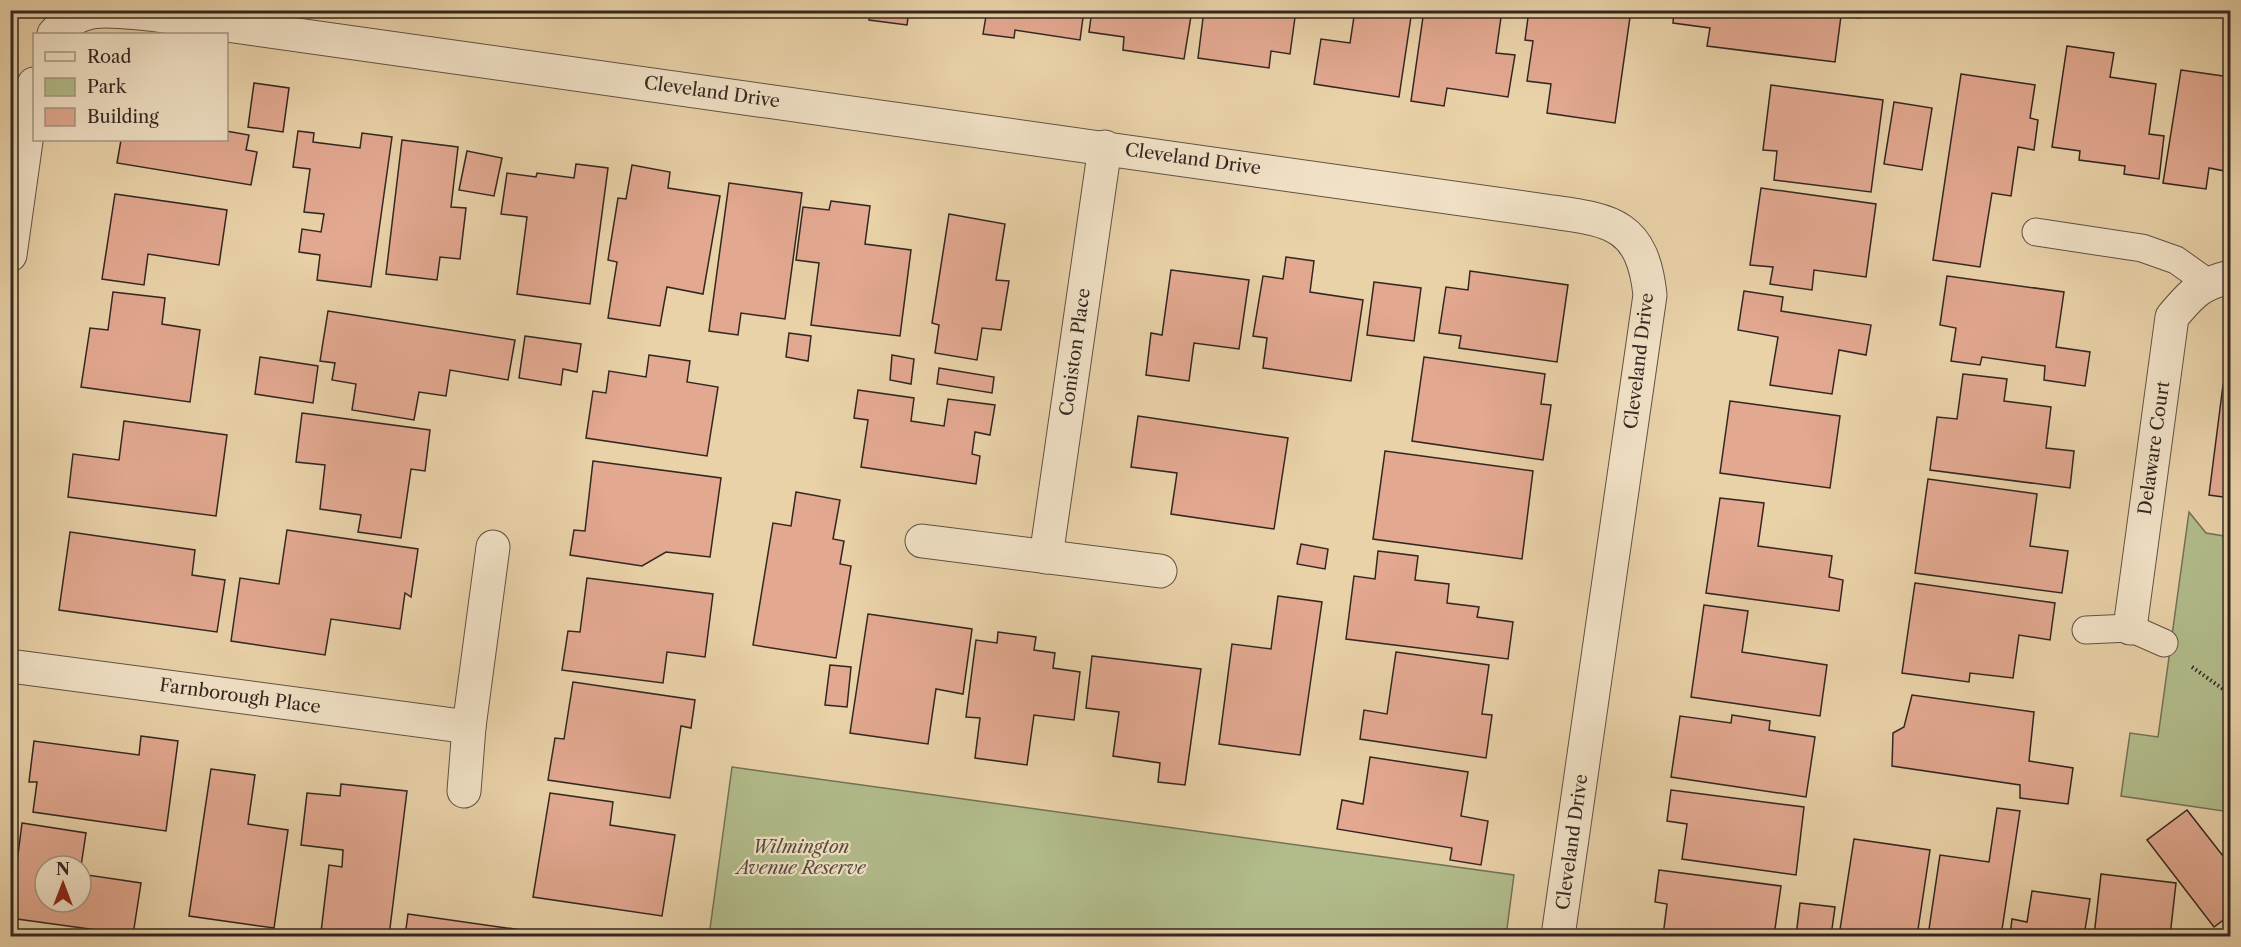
<svg xmlns="http://www.w3.org/2000/svg" width="2241" height="947" font-family="'Libre Caslon Text',serif">
<rect width="100%" height="100%" fill="#e9d1a8"/>
<filter id="stains"><feTurbulence type="fractalNoise" baseFrequency=".00333" numOctaves="4"/><feColorMatrix values="0 0 0 0 .2 0 0 0 0 .09 0 0 0 0 .02 0 0 0 .5 -.17"/></filter>
<radialGradient id="worn" r=".72"><stop offset=".6" stop-color="#630" stop-opacity="0"/><stop offset="1" stop-color="#630" stop-opacity=".3"/></radialGradient>
<g fill="#b2bc8b" stroke="#727256" stroke-width="1.5">
<polygon points="2189,512 2206,533 2230,537 2230,812 2121,796 2130,733 2158,737"/>
<polygon points="732,767 1514,875 1506,936 709,936"/>
</g>
<g fill="#e2a890" stroke="#332721" stroke-width="1.5">
<polygon points="870,10 909,10 907,25 869,20"/>
<polygon points="987,10 1084,10 1080,40 1015,30 1014,38 983,34"/>
<polygon points="1092,10 1192,10 1184,59 1123,50 1124,37 1089,32"/>
<polygon points="1204,10 1296,10 1290,54 1271,51 1269,68 1198,58"/>
<polygon points="1355,10 1412,10 1399,97 1314,84 1321,39 1350,43"/>
<polygon points="1424,10 1502,10 1496,53 1515,55 1508,97 1447,88 1444,106 1411,101"/>
<polygon points="1529,10 1631,10 1615,123 1547,113 1551,84 1527,81 1533,41 1525,40"/>
<polygon points="1674,10 1861,10 1860,18 1841,16 1835,62 1707,46 1710,28 1673,23"/>
<polygon points="2067,46 2114,53 2110,77 2156,84 2149,134 2164,136 2159,179 2124,174 2125,166 2079,160 2080,151 2052,147"/>
<polygon points="2181,70 2230,77 2230,172 2209,168 2206,189 2163,183"/>
<polygon points="1961,74 2035,85 2030,118 2038,120 2034,150 2018,147 2011,196 1992,193 1980,267 1933,260"/>
<polygon points="254,83 289,88 283,132 248,127"/>
<polygon points="1771,85 1883,100 1871,192 1774,180 1777,151 1763,150"/>
<polygon points="1894,102 1932,108 1922,170 1884,164"/>
<polygon points="226,131 249,135 246,150 257,152 251,185 117,163 121,140 226,140"/>
<polygon points="298,131 314,133 313,142 360,148 362,133 392,137 371,287 317,280 320,255 299,252 302,229 321,232 324,214 304,212 310,169 293,167"/>
<polygon points="402,140 458,147 451,207 466,208 460,259 440,257 437,280 386,274"/>
<polygon points="467,151 502,158 494,196 459,190"/>
<polygon points="576,164 608,168 590,304 517,294 527,217 501,214 507,173 536,177 537,173 574,178"/>
<polygon points="632,165 670,172 668,188 720,196 703,294 667,287 660,326 608,318 617,262 608,260 618,198 626,199"/>
<polygon points="729,183 802,193 785,319 741,313 738,335 709,331"/>
<polygon points="1761,188 1876,204 1866,277 1814,270 1812,290 1770,284 1773,267 1750,265"/>
<polygon points="115,194 227,210 219,265 148,254 144,285 102,279"/>
<polygon points="831,201 870,206 865,244 911,250 900,336 811,325 819,263 796,260 803,207 829,210"/>
<polygon points="949,214 1005,224 996,280 1009,281 1001,330 982,328 977,360 935,353 939,325 932,323"/>
<polygon points="1286,257 1314,261 1310,292 1363,300 1351,381 1263,368 1267,338 1253,336 1263,276 1283,279"/>
<polygon points="1171,270 1249,280 1239,349 1194,343 1189,381 1146,375 1151,333 1162,335"/>
<polygon points="1470,271 1568,285 1557,362 1459,348 1461,336 1439,333 1446,287 1468,290"/>
<polygon points="1947,276 2064,292 2056,347 2090,352 2085,386 2044,380 2045,366 1982,357 1980,365 1951,361 1956,328 1940,325"/>
<polygon points="1374,282 1421,288 1414,341 1367,335"/>
<polygon points="1744,291 1783,297 1781,311 1871,325 1866,355 1839,350 1832,394 1770,385 1778,337 1738,330"/>
<polygon points="113,292 165,298 162,324 200,330 190,402 81,387 90,328 108,330"/>
<polygon points="328,311 515,340 508,380 450,370 446,396 419,392 414,420 352,410 356,384 332,380 335,363 320,361"/>
<polygon points="789,333 811,336 808,361 786,357"/>
<polygon points="525,336 581,344 577,372 563,369 561,385 519,378"/>
<polygon points="649,355 690,361 687,382 718,387 707,456 586,438 593,391 606,393 609,371 646,377"/>
<polygon points="892,355 914,359 911,384 890,380"/>
<polygon points="260,357 318,366 313,403 255,394"/>
<polygon points="1424,357 1545,374 1541,404 1551,405 1543,460 1412,441"/>
<polygon points="939,368 994,377 992,393 937,384"/>
<polygon points="1963,374 2007,379 2004,401 2051,407 2046,448 2074,451 2070,488 1930,470 1937,417 1957,419"/>
<polygon points="2223,385 2230,386 2230,498 2209,495"/>
<polygon points="858,390 914,398 911,421 944,426 948,399 995,405 990,435 975,432 972,454 980,456 976,484 861,467 868,420 854,418"/>
<polygon points="1730,401 1840,416 1830,488 1720,473"/>
<polygon points="302,413 430,430 425,471 411,469 401,538 358,532 361,515 320,509 325,465 296,462"/>
<polygon points="1138,416 1288,438 1274,529 1171,514 1177,473 1131,467"/>
<polygon points="124,421 227,435 216,516 68,497 73,454 119,460"/>
<polygon points="1385,451 1533,471 1522,559 1373,539"/>
<polygon points="593,461 721,478 710,557 666,552 642,566 570,555 574,530 585,531"/>
<polygon points="1928,479 2037,494 2030,546 2068,551 2062,593 1915,573"/>
<polygon points="796,492 840,500 833,539 844,541 840,564 851,566 836,658 753,645 773,523 791,526"/>
<polygon points="1720,498 1764,503 1758,546 1832,556 1829,577 1843,580 1839,611 1706,593"/>
<polygon points="287,530 418,549 411,597 405,593 400,629 331,619 325,655 231,641 240,578 279,584"/>
<polygon points="70,532 195,550 192,575 225,580 217,632 59,610"/>
<polygon points="1301,544 1328,549 1325,569 1297,564"/>
<polygon points="1378,551 1418,556 1415,580 1449,584 1447,603 1479,607 1477,617 1513,622 1508,659 1346,639 1354,576 1375,579"/>
<polygon points="587,578 713,594 705,657 667,652 663,683 562,670 568,631 580,632"/>
<polygon points="1915,583 2055,603 2050,640 2019,635 2013,678 1970,673 1969,682 1902,673"/>
<polygon points="1278,596 1322,602 1300,755 1219,744 1232,644 1271,649"/>
<polygon points="1704,605 1748,611 1742,652 1827,665 1820,716 1691,697"/>
<polygon points="868,614 972,629 963,694 936,689 928,744 850,733"/>
<polygon points="998,632 1036,637 1034,650 1055,653 1053,668 1080,672 1074,720 1034,715 1027,765 975,758 980,718 966,717 976,640 997,643"/>
<polygon points="1396,652 1489,665 1482,714 1492,715 1486,758 1360,739 1364,710 1387,714"/>
<polygon points="1092,656 1201,669 1185,785 1158,782 1160,763 1113,756 1119,712 1086,708"/>
<polygon points="830,665 851,667 847,707 825,705"/>
<polygon points="573,682 695,700 691,728 681,726 670,798 548,780 555,738 564,739"/>
<polygon points="1912,695 2034,712 2029,761 2073,768 2068,804 2020,798 2020,785 1892,766 1893,733 1904,727"/>
<polygon points="1732,715 1770,721 1769,730 1815,737 1806,797 1671,777 1680,716 1731,723"/>
<polygon points="141,736 178,741 166,831 33,812 37,782 29,782 34,741 139,755"/>
<polygon points="1370,757 1468,772 1461,816 1488,821 1481,865 1450,860 1452,848 1337,829 1342,800 1363,804"/>
<polygon points="211,769 255,775 248,824 288,830 274,928 189,916"/>
<polygon points="341,784 407,791 389,936 356,936 321,932 329,865 342,867 343,850 301,845 307,793 340,796"/>
<polygon points="1671,790 1804,807 1796,875 1682,859 1687,824 1667,821"/>
<polygon points="550,793 613,802 610,825 675,835 662,916 533,897"/>
<polygon points="1997,808 2020,811 2001,936 1928,936 1940,855 1989,862"/>
<polygon points="2187,810 2223,856 2230,851 2230,915 2214,927 2147,840"/>
<polygon points="22,823 86,833 81,866 45,866 45,902 81,902 81,874 141,883 133,935 10,918"/>
<polygon points="1854,839 1930,850 1917,936 1839,936"/>
<polygon points="1659,870 1781,886 1774,936 1663,936 1667,904 1655,902"/>
<polygon points="2101,874 2176,883 2170,936 2094,936"/>
<polygon points="2032,891 2090,899 2084,936 2010,936 2012,919 2027,922"/>
<polygon points="1800,903 1835,907 1831,936 1796,936"/>
<polygon points="408,914 564,936 405,936"/>
</g>
<g fill="none" stroke-linecap="round" stroke-linejoin="round">
<defs>
<g id="service">
<polyline points="2036,232 2142,248 2176,260 2207,282"/>
<polyline points="2086,630 2130,628 2164,643"/>
</g>
<g id="minor">
<path d="M54 34C82 3 111 11 149 14L1539 210C1605 220 1642 218 1650 295L1558 936"/>
<polyline points="10,255 34,84"/>
<polyline points="922,541 1160,571"/>
<polyline points="1046,557 1105,147"/>
<path d="M2130 628 2172 317C2192 293 2200 284 2230 277"/>
<polyline points="10,666 469,727"/>
<polyline points="464,791 469,727 493,547"/>
</g>
</defs>
<use href="#service" stroke="#605243" stroke-width="29"/>
<use href="#minor" stroke="#605243" stroke-width="35"/>
<polyline stroke="#332721" stroke-width="4" stroke-dasharray="1.5 3" stroke-linecap="butt" points="2192,667 2230,694"/>
<use href="#service" stroke="#f1e1c6" stroke-width="27"/>
<use href="#minor" stroke="#f1e1c6" stroke-width="33"/>
</g>
<g text-anchor="middle" stroke-width="4.5" stroke-linejoin="round" paint-order="stroke">
<g font-size="18" fill="#332721" stroke="#f1e1c6">
<text transform="translate(712 92) rotate(8)" y="6">Cleveland Drive</text>
<text transform="translate(1193 159) rotate(8)" y="6">Cleveland Drive</text>
<text transform="translate(1075 352) rotate(-82)" y="6">Coniston Place</text>
<text transform="translate(1639 361) rotate(-83)" y="6">Cleveland Drive</text>
<text transform="translate(2154 448) rotate(-82)" y="6">Delaware Court</text>
<text transform="translate(240 696) rotate(8)" y="6">Farnborough Place</text>
<text transform="translate(1572 842) rotate(-82)" y="6">Cleveland Drive</text>
</g>
<g font-size="18" font-style="italic" fill="#534c3c" stroke="#f1e1c6">
<text x="801" y="853">Wilmington<tspan x="801" dy="21">Avenue Reserve</tspan></text>
</g>
</g>
<rect width="2241" height="947" fill="none" stroke="#e9d1a8" stroke-width="36"/>
<rect x="12" y="12" width="2217" height="923" fill="none" stroke="#332721" stroke-width="3"/>
<rect x="18" y="18" width="2205" height="911" fill="none" stroke="#332721" stroke-width="1.5"/>
<rect x="33" y="33" width="195" height="108" fill="#f1e1c6" stroke="#a59784" stroke-width="1.5"/>
<rect x="45" y="52" width="30" height="9" fill="#f1e1c6" stroke="#a59784" stroke-width="1.5"/>
<text x="87" y="63" font-size="18" fill="#332721">Road</text>
<rect x="45" y="78" width="30" height="18" fill="#b2bc8b" stroke="#a59784" stroke-width="1.5"/>
<text x="87" y="93" font-size="18" fill="#332721">Park</text>
<rect x="45" y="108" width="30" height="18" fill="#e2a890" stroke="#a59784" stroke-width="1.5"/>
<text x="87" y="123" font-size="18" fill="#332721">Building</text>
<g transform="translate(63 884)"><circle r="28" fill="#f1e1c6" stroke="#a59784" stroke-width="1.5"/>
<path d="M0-4.5L10 22L0 15L-10 22Z" fill="#8f2418"/>
<text y="-9" font-size="16" font-weight="bold" text-anchor="middle" fill="#332721">N</text>
</g>
<rect width="100%" height="100%" filter="url(#stains)"/>
<rect width="100%" height="100%" fill="url(#worn)"/>
</svg>
